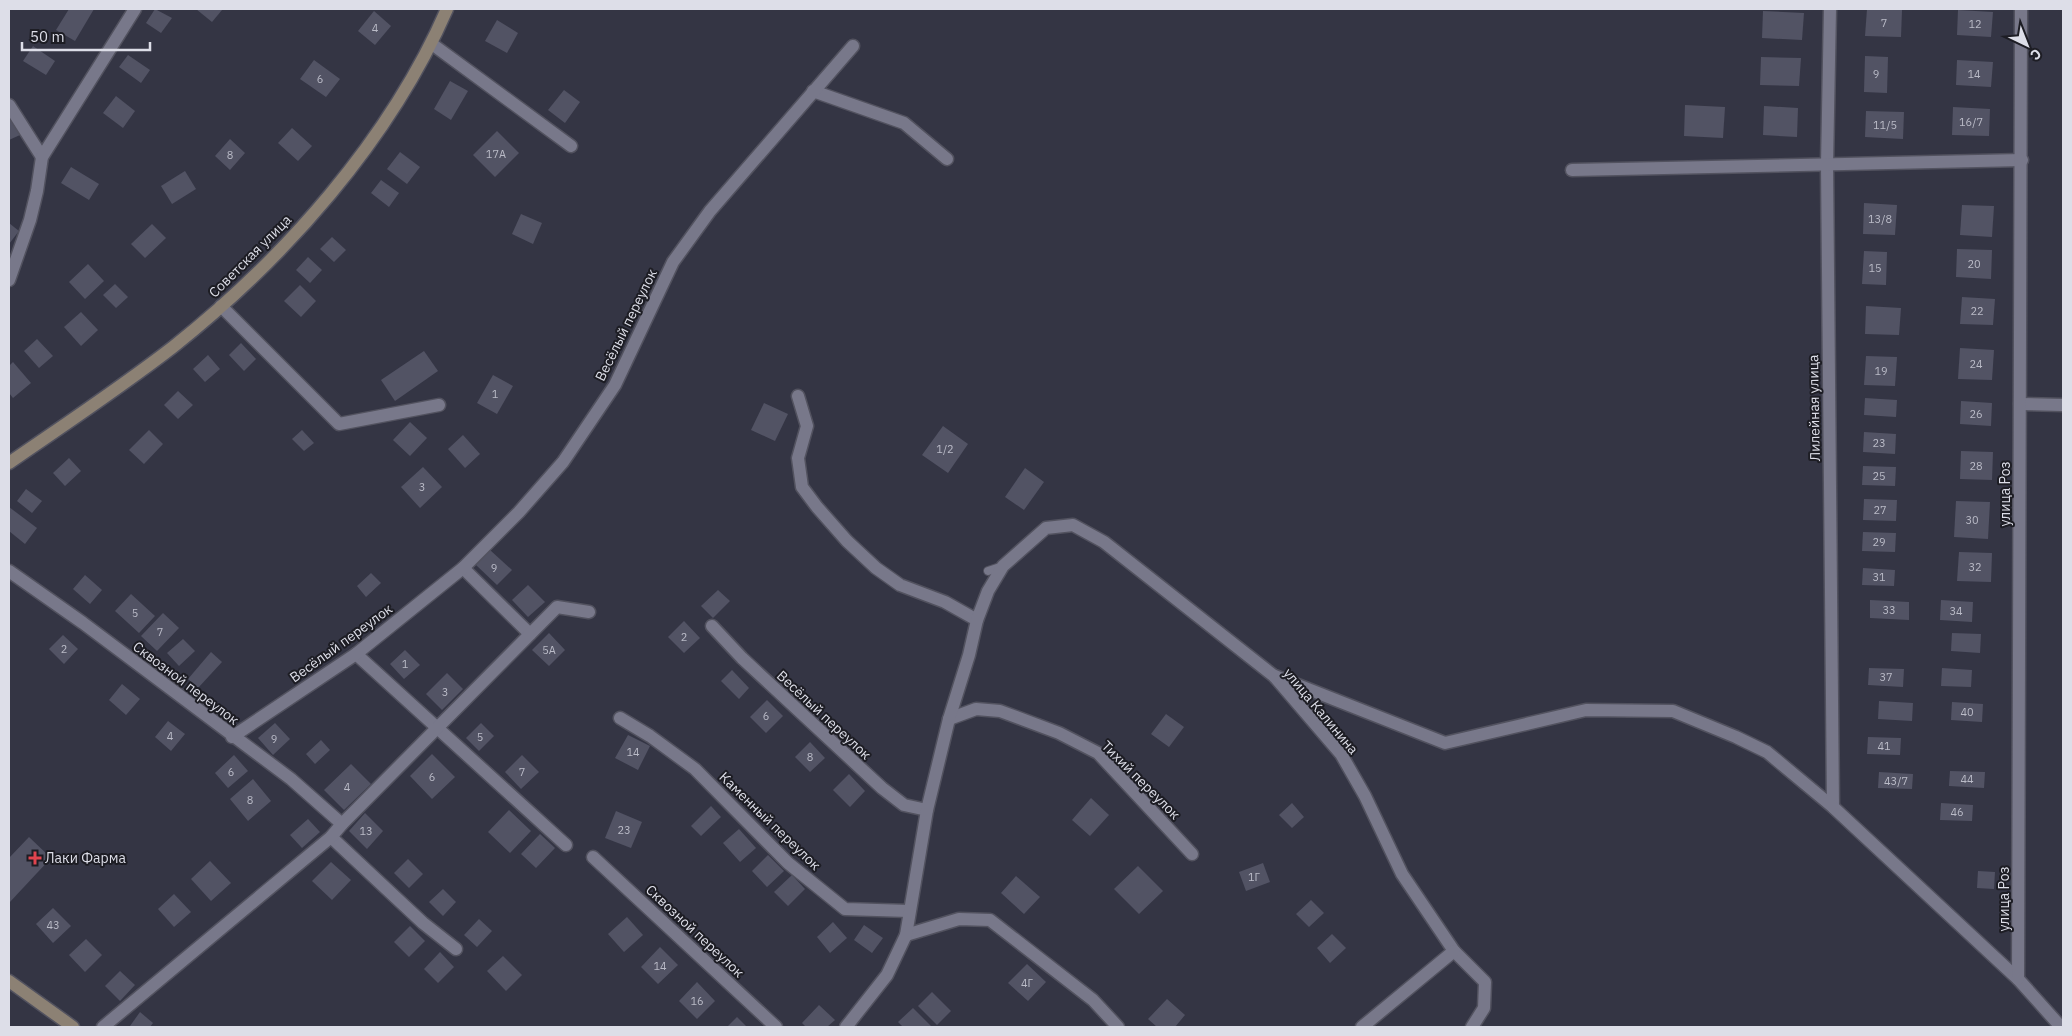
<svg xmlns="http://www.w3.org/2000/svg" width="2072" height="1036" font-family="'IBM Plex Sans',sans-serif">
<rect width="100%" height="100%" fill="#343544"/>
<g fill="#525364">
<polygon points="69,9 94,9 75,41 56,30"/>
<polygon points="155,9 172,18 161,33 146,23"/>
<polygon points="196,9 221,9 222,10 212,22"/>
<polygon points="1867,9 1902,10 1901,37 1865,36"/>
<polygon points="1958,10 1993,12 1991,37 1957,35"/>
<polygon points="374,11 391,26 375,45 358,31"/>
<polygon points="1763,11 1804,13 1802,40 1762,38"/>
<polygon points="497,20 518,33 507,53 485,41"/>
<polygon points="33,46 55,61 46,75 23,61"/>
<polygon points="128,55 150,70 141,83 119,67"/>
<polygon points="1865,56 1888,57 1887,93 1864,92"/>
<polygon points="1761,57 1801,58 1799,86 1760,85"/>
<polygon points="314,60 340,79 326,97 300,79"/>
<polygon points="1957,60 1993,62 1991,87 1956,85"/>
<polygon points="450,81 468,91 451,120 434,109"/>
<polygon points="564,90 580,102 565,123 548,110"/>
<polygon points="116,96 135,111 123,128 103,113"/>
<polygon points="1685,105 1725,107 1723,138 1684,136"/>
<polygon points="1764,106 1798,108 1797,137 1763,135"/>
<polygon points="1953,107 1990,109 1989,136 1952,135"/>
<polygon points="1866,111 1904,112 1903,139 1865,137"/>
<polygon points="9,112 20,135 9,140"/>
<polygon points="292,128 312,146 298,161 278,143"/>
<polygon points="497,131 519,153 495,177 473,155"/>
<polygon points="230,139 245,153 230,170 215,156"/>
<polygon points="400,152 420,167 407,184 387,169"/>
<polygon points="71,167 99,184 89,200 61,183"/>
<polygon points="185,171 196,189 172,204 161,186"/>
<polygon points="381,180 399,193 389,207 371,193"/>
<polygon points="1864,203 1897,205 1895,235 1863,234"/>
<polygon points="1962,205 1994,206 1992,237 1960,235"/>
<polygon points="521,214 542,223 533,244 512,234"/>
<polygon points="9,223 19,231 9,244"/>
<polygon points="152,224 166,238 145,258 131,244"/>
<polygon points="332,237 346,250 334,262 320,249"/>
<polygon points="1957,249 1992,250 1991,279 1956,277"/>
<polygon points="1864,251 1887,252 1886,285 1862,284"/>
<polygon points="308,257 322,270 310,283 296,270"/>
<polygon points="88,264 104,281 85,299 69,282"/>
<polygon points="115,284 128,297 116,308 103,295"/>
<polygon points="300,285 316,301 301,317 284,301"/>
<polygon points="1962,297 1995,299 1993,325 1960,324"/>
<polygon points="1866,306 1901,308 1899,335 1865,334"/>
<polygon points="81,312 98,330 81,346 64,327"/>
<polygon points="37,339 53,356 39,368 24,351"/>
<polygon points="241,343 256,359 244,371 229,355"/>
<polygon points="1960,348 1994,350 1992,380 1958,379"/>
<polygon points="424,351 438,371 395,401 381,380"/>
<polygon points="208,355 220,369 205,382 193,369"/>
<polygon points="1866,356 1897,357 1895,386 1864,385"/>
<polygon points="13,362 31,383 13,398 9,393 9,366"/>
<polygon points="493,375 513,386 497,414 477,403"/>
<polygon points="178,391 193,405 178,419 164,405"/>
<polygon points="1865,398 1897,400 1896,417 1864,415"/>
<polygon points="1961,401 1992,403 1991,426 1960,424"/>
<polygon points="764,403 788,414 775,441 751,430"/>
<polygon points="410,422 427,438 410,456 393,440"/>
<polygon points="943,426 968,444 948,473 922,455"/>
<polygon points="149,430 163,444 144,464 129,450"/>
<polygon points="302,430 314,443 304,451 292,439"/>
<polygon points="1864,432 1896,434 1895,454 1863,452"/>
<polygon points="463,435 480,454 465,468 448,449"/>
<polygon points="1961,451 1993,452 1992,480 1960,479"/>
<polygon points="69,458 81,471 65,486 53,473"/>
<polygon points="1863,466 1896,467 1895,486 1862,485"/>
<polygon points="423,467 442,487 420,508 401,487"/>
<polygon points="1025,468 1044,482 1024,510 1005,497"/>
<polygon points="26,489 42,501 32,513 17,501"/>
<polygon points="1864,499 1897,500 1896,521 1863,520"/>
<polygon points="1956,501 1990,502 1988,539 1954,537"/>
<polygon points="9,507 37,528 25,544 9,531"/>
<polygon points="1863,532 1896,533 1895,552 1862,551"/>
<polygon points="490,550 512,570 497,585 476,565"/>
<polygon points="1959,552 1992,553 1991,582 1957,581"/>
<polygon points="1863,568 1895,570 1894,586 1862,585"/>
<polygon points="371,573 381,583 366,597 357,586"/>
<polygon points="85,575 102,590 90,604 73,589"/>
<polygon points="528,585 545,602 528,617 512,600"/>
<polygon points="718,590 730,601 713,618 701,606"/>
<polygon points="131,594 155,616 139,633 115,611"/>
<polygon points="1870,600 1909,602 1909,620 1870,618"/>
<polygon points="1941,600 1973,602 1972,622 1940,620"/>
<polygon points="163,613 179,628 157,651 141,636"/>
<polygon points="684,621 700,638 684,653 668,637"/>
<polygon points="549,633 565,650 549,666 532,650"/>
<polygon points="1952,633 1981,634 1980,653 1951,651"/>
<polygon points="63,635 78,649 64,664 49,649"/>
<polygon points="183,639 195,651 179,666 167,653"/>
<polygon points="405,650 420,665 404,679 390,664"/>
<polygon points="211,652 222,662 198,688 188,679"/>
<polygon points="1869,668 1904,669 1903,687 1868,685"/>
<polygon points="1942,668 1972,670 1971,687 1941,686"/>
<polygon points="732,670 749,688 739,699 721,681"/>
<polygon points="447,673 463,689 442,710 426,694"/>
<polygon points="122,684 140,699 126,715 109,700"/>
<polygon points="767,700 783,716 766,733 750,717"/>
<polygon points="1879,701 1913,703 1912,721 1878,719"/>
<polygon points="1952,702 1983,704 1982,722 1951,720"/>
<polygon points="1166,714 1184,727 1169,747 1151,734"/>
<polygon points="168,721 185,734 171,751 155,737"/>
<polygon points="275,723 290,739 273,755 258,738"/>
<polygon points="481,723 494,736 479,751 466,738"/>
<polygon points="628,735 650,746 638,770 615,758"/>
<polygon points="1868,737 1901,738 1900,755 1867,754"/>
<polygon points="321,740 330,750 315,764 306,754"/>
<polygon points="810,742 825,758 810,772 795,757"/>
<polygon points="432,754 455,777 432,799 410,776"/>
<polygon points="234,755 248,771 228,788 215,773"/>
<polygon points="522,755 539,772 521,789 505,772"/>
<polygon points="351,764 371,784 344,810 324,790"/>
<polygon points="1950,771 1985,772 1984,788 1949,786"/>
<polygon points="1879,772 1913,774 1912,789 1878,788"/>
<polygon points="849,774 865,791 850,807 833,790"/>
<polygon points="253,779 271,801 248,821 230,799"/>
<polygon points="1091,798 1109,815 1090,836 1072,820"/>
<polygon points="1292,803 1304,817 1292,828 1279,815"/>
<polygon points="1941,803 1973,805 1972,821 1940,820"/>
<polygon points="711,806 721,817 701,836 691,826"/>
<polygon points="509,810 531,831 510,853 488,832"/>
<polygon points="616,811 642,822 631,848 605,838"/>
<polygon points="365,813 383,831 367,849 349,831"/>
<polygon points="308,819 320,832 302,848 290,835"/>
<polygon points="739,829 756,848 740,862 723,843"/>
<polygon points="540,834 555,848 536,868 521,854"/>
<polygon points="29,837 51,858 9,903 9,858"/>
<polygon points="768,855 784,871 767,887 752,871"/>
<polygon points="408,859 423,874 409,888 394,873"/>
<polygon points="210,861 231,883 211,901 191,879"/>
<polygon points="331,862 351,880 332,900 312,881"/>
<polygon points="1263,863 1270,882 1246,891 1239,872"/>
<polygon points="1138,866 1163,891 1139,914 1114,889"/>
<polygon points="1978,871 1995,872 1994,889 1977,888"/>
<polygon points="792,875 805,889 788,906 774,892"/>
<polygon points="1016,876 1040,897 1024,914 1001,893"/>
<polygon points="443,889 456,902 443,916 429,902"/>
<polygon points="174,894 191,912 174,927 158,909"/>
<polygon points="1311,900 1324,913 1309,927 1296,914"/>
<polygon points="53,908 71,926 53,943 36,924"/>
<polygon points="627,917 643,935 624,952 608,934"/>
<polygon points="479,919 492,931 477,947 464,935"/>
<polygon points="833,922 847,938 830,953 817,937"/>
<polygon points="864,925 883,938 872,953 854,940"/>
<polygon points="410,926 425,941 409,957 394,942"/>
<polygon points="1332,934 1346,948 1330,963 1317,948"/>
<polygon points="86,939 102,955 85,972 69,955"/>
<polygon points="660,947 678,965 658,984 641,967"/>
<polygon points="440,952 454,967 438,983 424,969"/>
<polygon points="503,956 522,975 506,991 487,971"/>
<polygon points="1027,964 1046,982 1028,1001 1008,983"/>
<polygon points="120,971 135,985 120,1001 105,986"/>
<polygon points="697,982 715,1001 697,1019 679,1001"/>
<polygon points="932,992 951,1011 937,1025 918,1006"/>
<polygon points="1167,999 1185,1015 1175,1027 1157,1027 1148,1019"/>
<polygon points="819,1005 835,1020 827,1027 806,1027 802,1023"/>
<polygon points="913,1008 932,1027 903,1027 898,1022"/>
<polygon points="140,1012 153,1023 150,1027 130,1026"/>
<polygon points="737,1017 747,1027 727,1027"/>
</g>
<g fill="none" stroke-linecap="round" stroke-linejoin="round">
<defs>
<polyline id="service" points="988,571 1003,566"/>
<g id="minor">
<polyline points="1830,9 1827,164 1833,807"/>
<polyline points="432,44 571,146"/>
<polyline points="813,91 904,123 947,159"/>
<polyline points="9,105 42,157"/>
<polyline points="1572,170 2022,160"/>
<polyline points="9,280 30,220 37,191 42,157 135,9"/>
<polyline points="221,306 339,424 439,405"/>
<polyline points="798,396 807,426 798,458 802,487 817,507 847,541 876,568 900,585 945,602 977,620"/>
<polyline points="2020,404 2063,405"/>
<polyline points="463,568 530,634"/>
<polyline points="9,571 83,623 291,779 342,824"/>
<polyline points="712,626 742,658 882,788 904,805 927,810"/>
<polyline points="356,654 566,845"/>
<polyline points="1275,676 1445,743 1586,710 1673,711 1736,737 1767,752 1833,807 2018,979 2061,1027"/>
<polyline points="620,718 650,736 695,769 788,863 845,909 909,911"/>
<polyline points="949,719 976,709 1000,711 1059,733 1098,753 1192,854"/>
<polyline points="232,737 356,654 463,568 519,512 563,462 615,385 673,262 710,211 853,46"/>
<polyline points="331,837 423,923 456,949"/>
<polyline points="593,857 776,1027"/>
<polyline points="906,935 959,919 990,920 1093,1000 1118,1027"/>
<polyline points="2018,979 2021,9"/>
<polyline points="103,1027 331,837 342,824 557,607 589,612"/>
<polyline points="846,1027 887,975 906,935 927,810 949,719 969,655 977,620 988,591 1003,566 1046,528 1073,525 1104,542 1274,676 1341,754 1365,796 1402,874 1454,951 1485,982 1484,1008 1472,1027"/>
<polyline points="1362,1027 1454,951"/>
</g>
<g id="secondary">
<path d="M9 463C64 425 120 388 173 347 284 259 390 140 447 9"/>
<polyline points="9,981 73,1027"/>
</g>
</defs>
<use href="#service" stroke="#52525f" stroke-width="10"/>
<use href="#minor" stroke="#52525f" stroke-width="15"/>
<use href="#secondary" stroke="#52525f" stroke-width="15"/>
<use href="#service" stroke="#78788a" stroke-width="8"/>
<use href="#minor" stroke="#78788a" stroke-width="12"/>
<use href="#secondary" stroke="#8c8174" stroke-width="12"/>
</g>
<path fill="#e0444e" stroke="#1d1d24" stroke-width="2" d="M32.5 850.5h5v5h5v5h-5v5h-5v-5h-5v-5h5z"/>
<g text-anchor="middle" stroke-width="4" stroke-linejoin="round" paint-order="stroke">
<g font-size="11" fill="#babbc7">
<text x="1884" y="27">7</text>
<text x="1975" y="28">12</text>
<text x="375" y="32">4</text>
<text x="1876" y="78">9</text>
<text x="1974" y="78">14</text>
<text x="320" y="83">6</text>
<text x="1971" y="126">16/7</text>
<text x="1885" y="129">11/5</text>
<text x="496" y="158">17А</text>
<text x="230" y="159">8</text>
<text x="1880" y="223">13/8</text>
<text x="1974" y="268">20</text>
<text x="1875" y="272">15</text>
<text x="1977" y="315">22</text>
<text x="1976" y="368">24</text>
<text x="1881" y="375">19</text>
<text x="495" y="398">1</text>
<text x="1976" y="418">26</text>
<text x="1879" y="447">23</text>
<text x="945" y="453">1/2</text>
<text x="1976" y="470">28</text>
<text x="1879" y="480">25</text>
<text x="422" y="491">3</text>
<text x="1880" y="514">27</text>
<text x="1972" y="524">30</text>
<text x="1879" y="546">29</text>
<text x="1975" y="571">32</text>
<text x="494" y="572">9</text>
<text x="1879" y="581">31</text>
<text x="1889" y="614">33</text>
<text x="1956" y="615">34</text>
<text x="135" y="617">5</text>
<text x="160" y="636">7</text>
<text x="684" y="641">2</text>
<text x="64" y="653">2</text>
<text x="549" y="654">5А</text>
<text x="405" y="668">1</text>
<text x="1886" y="681">37</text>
<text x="445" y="696">3</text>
<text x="1967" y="716">40</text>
<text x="766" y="720">6</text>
<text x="170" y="740">4</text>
<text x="480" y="741">5</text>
<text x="274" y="743">9</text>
<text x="1884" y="750">41</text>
<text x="633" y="756">14</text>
<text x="810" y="761">8</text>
<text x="231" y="776">6</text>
<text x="522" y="776">7</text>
<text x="432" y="781">6</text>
<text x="1967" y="783">44</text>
<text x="1896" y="785">43/7</text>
<text x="347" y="791">4</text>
<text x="250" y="804">8</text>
<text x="1957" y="816">46</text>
<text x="624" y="834">23</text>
<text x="366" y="835">13</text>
<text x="1254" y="881">1Г</text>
<text x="53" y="929">43</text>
<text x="660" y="970">14</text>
<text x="1027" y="987">4Г</text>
<text x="697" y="1005">16</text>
</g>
<g font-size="14" fill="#dddee8" stroke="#1d1d24">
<text transform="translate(250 256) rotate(-45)" y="5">Советская улица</text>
<text transform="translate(626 325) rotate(-64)" y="5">Весёлый переулок</text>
<text transform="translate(1814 408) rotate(-91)" y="5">Лилейная улица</text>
<text transform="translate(2005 494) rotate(-90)" y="5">улица Роз</text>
<text transform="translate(341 643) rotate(-36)" y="5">Весёлый переулок</text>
<text transform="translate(186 683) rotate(37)" y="5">Сквозной переулок</text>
<text transform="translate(1321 711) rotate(50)" y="5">улица Калинина</text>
<text transform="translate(824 715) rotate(43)" y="5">Весёлый переулок</text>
<text transform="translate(1141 780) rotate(45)" y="5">Тихий переулок</text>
<text transform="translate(770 821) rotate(44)" y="5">Каменный переулок</text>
<text transform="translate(2004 899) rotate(-90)" y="5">улица Роз</text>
<text transform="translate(695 931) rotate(43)" y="5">Сквозной переулок</text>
</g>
<g font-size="14" fill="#dddee8" stroke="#1d1d24" text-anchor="start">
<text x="45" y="863">Лаки Фарма</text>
</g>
</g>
<rect width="2072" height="1036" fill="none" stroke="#dddee8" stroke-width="20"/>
<g transform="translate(2027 45) rotate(137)" stroke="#1d1d24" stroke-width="4" paint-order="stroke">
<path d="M0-4L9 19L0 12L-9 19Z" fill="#dddee8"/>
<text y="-8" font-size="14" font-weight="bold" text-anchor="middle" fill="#dddee8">С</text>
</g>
<path d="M22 42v8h128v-8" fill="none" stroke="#dddee8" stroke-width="2.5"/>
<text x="30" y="42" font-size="15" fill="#dddee8" stroke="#1d1d24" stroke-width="4" paint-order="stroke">50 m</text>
</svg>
